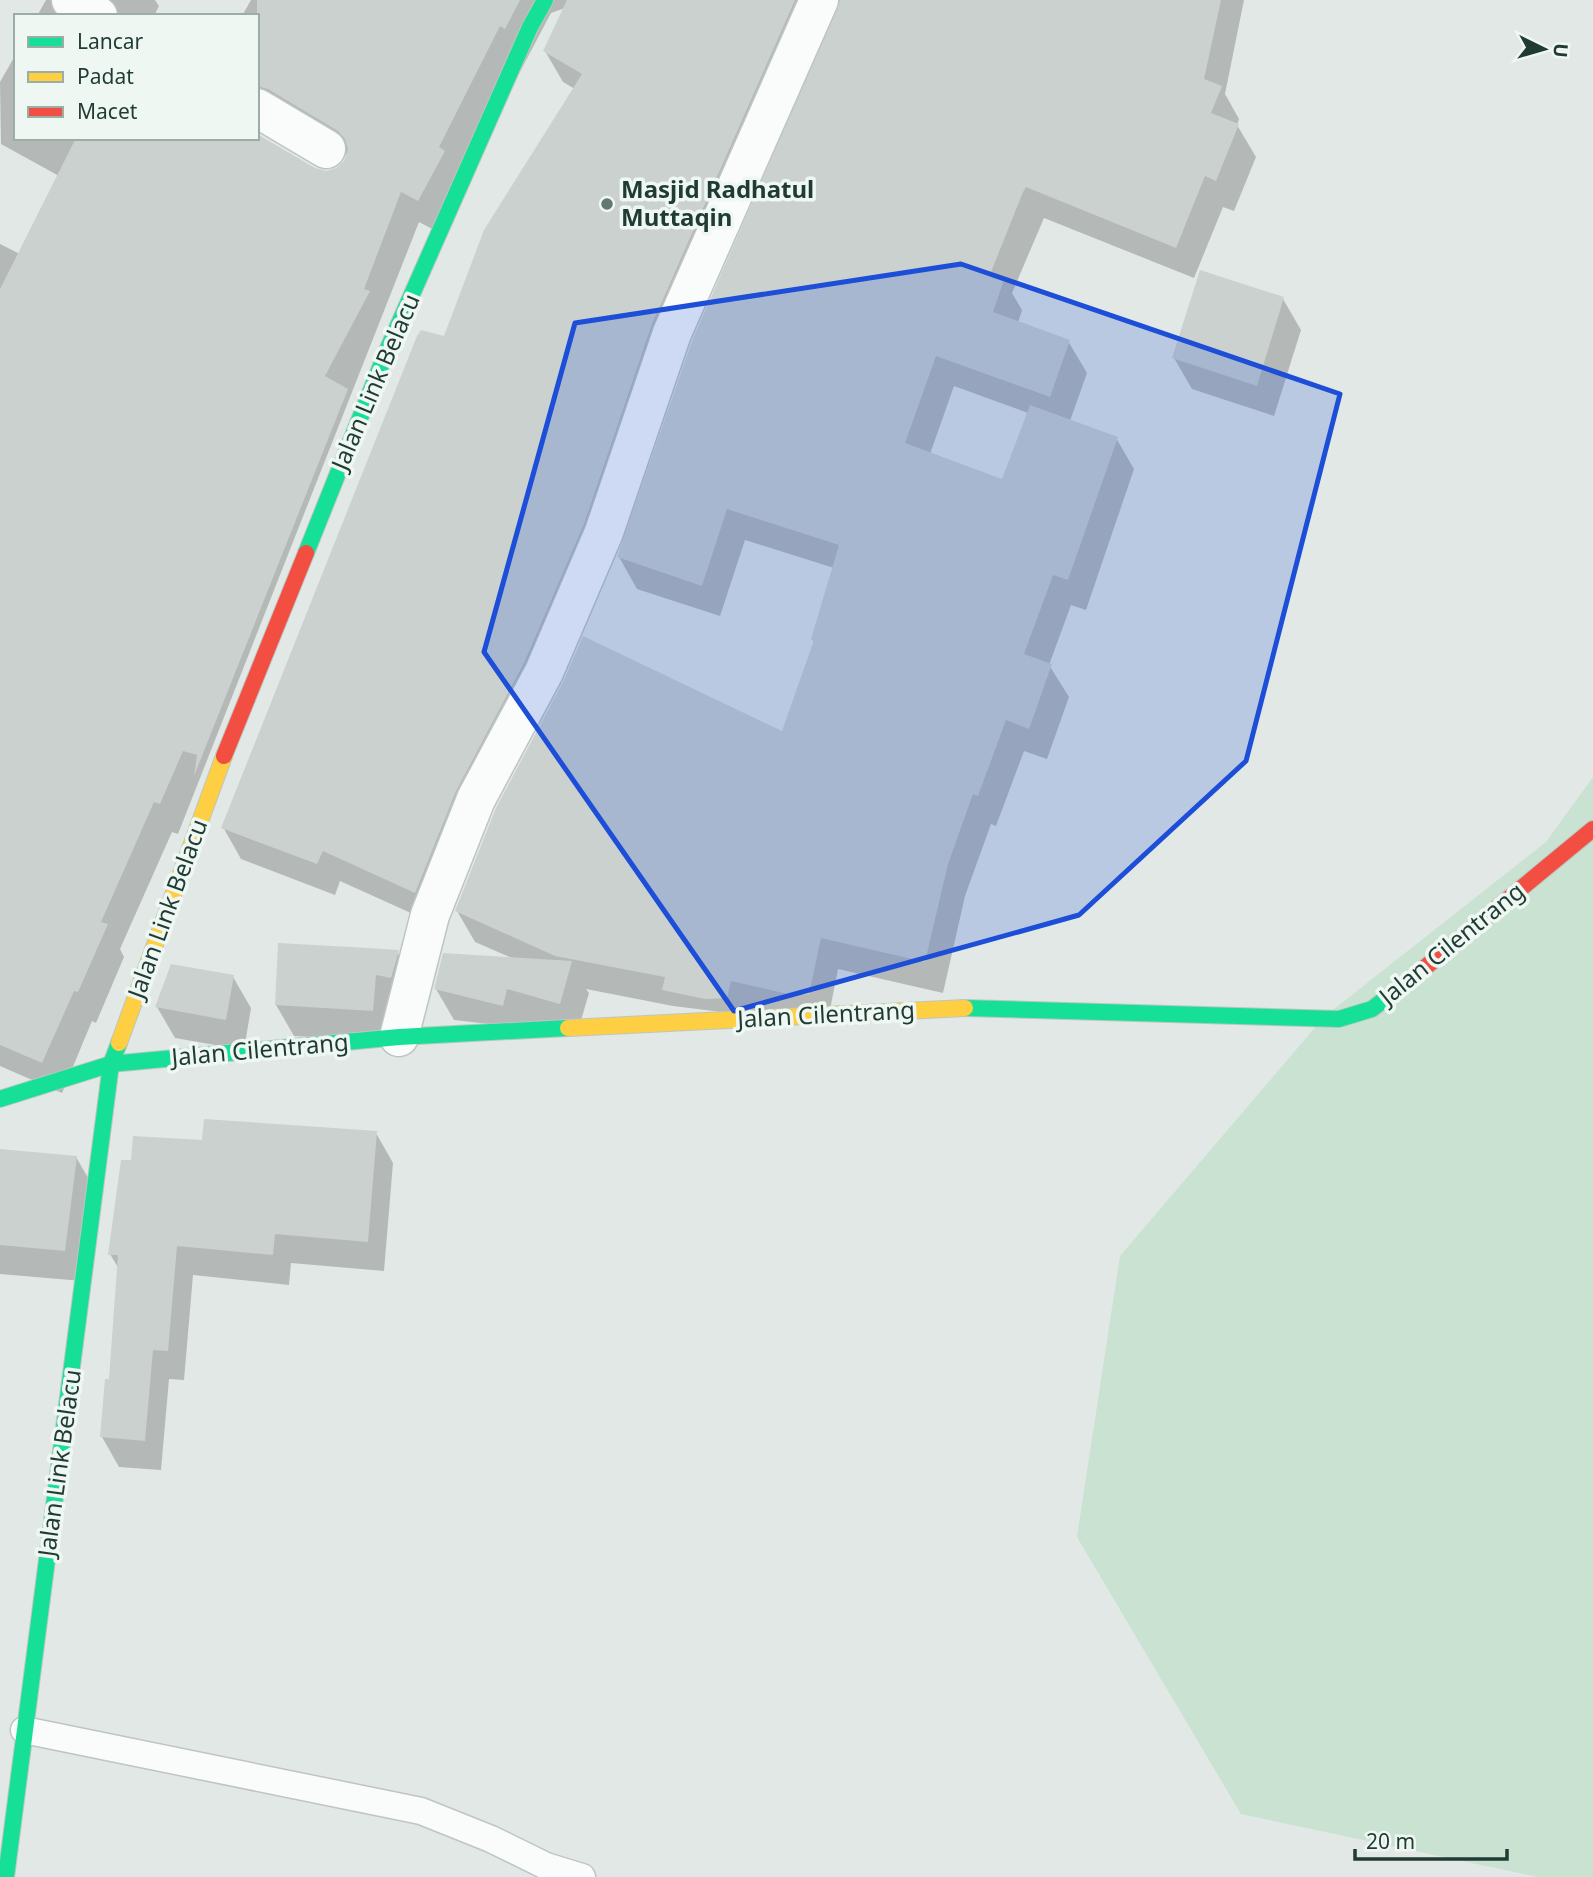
<svg xmlns="http://www.w3.org/2000/svg" width="1593" height="1877" font-family="'Noto Sans',sans-serif">
<rect width="100%" height="100%" fill="#e1e8e5"/>
<polygon fill="#c9e2d1" points="1593,777 1593,1877 1538,1877 1241,1814 1077,1537 1120,1256 1324,1017 1546,842"/>
<g fill="#0003" fill-rule="evenodd">
<polygon points="46,0 155,0 159,6 154,16 37,16"/>
<path d="M251 0H1244L1225 94 1239 119 1237 125 1256 157 1234 211 1223 207 1194 278 1044 218 1012 293 1022 310 1018 323 1068 341 1087 373 1070 421 1116 438 1134 469 1086 610 1071 605 1049 665 1069 697 1047 759 1024 751 996 826 991 824 965 896 943 993 838 969 827 1025 673 1006 586 989 589 993 577 1034 454 1020 436 989 512 958 475 942 457 911 783 734 815 643 812 639 834 568 745 540 720 616 637 589 619 557 841 10 824 13 433 923 340 881 335 895 241 859 223 827 445 338 575 89 563 82 545 51 565 8 551 13 436 231 419 222 178 834 172 832 120 949 124 957 96 1023 92 1021 62 1093 0 1066V244L20 254 59 176 1 144 0 82 16 54V138H257L315 170 326 173 337 170 348 156 287 120 257 127V16H242ZM954 386 1028 413 1003 481 930 454Z"/>
<polygon points="1283,299 1301,330 1274,416 1192,389 1174,358"/>
<polygon points="397,952 415,983 390,1041 294,1036 276,1005"/>
<polygon points="233,977 251,1008 244,1050 175,1038 157,1007"/>
<polygon points="376,1133 393,1163 384,1271 291,1263 289,1285 193,1275 184,1380 169,1379 161,1470 119,1467 102,1437 110,1381 119,1269 110,1254 133,1162 204,1142"/>
<polygon points="0,1151 76,1157 94,1188 82,1281 0,1274"/>
</g>
<g fill="#cbd1cf">
<polygon points="257,0 520,0 505,29 500,26 439,147 445,151 418,201 401,192 364,289 370,291 325,376 348,389 194,776 197,755 183,751 160,804 154,802 101,922 108,924 78,992 74,991 42,1063 0,1045 0,289 76,138 257,138 257,134 315,168 326,171 336,168 344,161 348,149 345,139 338,131 268,89 257,86"/>
<polygon points="567,0 795,0 652,324 584,524 524,663 456,791 415,893 323,851 317,864 221,828 417,336 421,330 444,336 484,230 582,74 543,51"/>
<polygon points="840,0 1221,0 1204,79 1222,86 1211,113 1239,124 1216,181 1205,176 1176,248 1026,187 1023,192 991,272 1005,277 993,312 1070,340 1050,397 936,356 905,443 1002,479 1030,405 1118,437 1068,580 1053,575 1024,654 1052,664 1029,729 1006,720 978,796 973,794 948,864 925,962 821,938 809,994 792,995 731,981 727,998 705,999 662,990 665,977 555,956 455,911 496,808 563,682 583,636 782,731 814,640 811,639 839,545 727,509 702,586 617,557 692,341"/>
<polygon points="1200,270 1284,297 1257,386 1172,358"/>
<polygon points="278,943 351,947 399,950 391,978 376,975 373,1011 275,1005"/>
<polygon points="443,953 572,961 560,1004 507,989 503,1006 434,989"/>
<polygon points="171,964 234,975 226,1020 155,1007"/>
<polygon points="204,1119 377,1131 368,1242 275,1234 273,1255 177,1246 168,1351 153,1350 145,1441 100,1437 105,1379 109,1379 118,1255 108,1255 121,1160 131,1160 133,1136 202,1140"/>
<polygon points="0,1149 77,1156 65,1251 0,1245"/>
</g>
<g fill="none" stroke-linecap="round" stroke-linejoin="round">
<defs>
<polyline id="lane" points="24,1730 421,1811 491,1839 546,1866 582,1877"/>
<g id="street">
<polyline points="71,0 98,16"/>
<polyline points="257,108 326,149"/>
<polyline points="399,1037 430,915 476,799 544,672 604,532 672,333 819,0"/>
</g>
<g id="fast">
<polyline points="306,553 386,353 530,27 545,0"/>
<polyline points="965,1008 1339,1019 1372,1009 1422,970"/>
<polyline points="0,1099 111,1064 399,1037 568,1028"/>
<polyline points="6,1877 111,1064 119,1043"/>
</g>
<g id="slow">
<polyline points="568,1028 965,1008"/>
<polyline points="119,1043 224,756"/>
</g>
<g id="jam">
<polyline points="224,756 306,553"/>
<polyline points="1422,970 1593,829"/>
</g>
</defs>
<use href="#lane" stroke="#bec5c2" stroke-width="29"/>
<use href="#street" stroke="#bec5c2" stroke-width="41"/>
<use href="#fast" stroke="#bdc6c2" stroke-width="18"/>
<use href="#slow" stroke="#bdc6c2" stroke-width="18"/>
<use href="#jam" stroke="#bdc6c2" stroke-width="18"/>
<use href="#lane" stroke="#fafcfb" stroke-width="26"/>
<use href="#street" stroke="#fafcfb" stroke-width="38"/>
<use href="#fast" stroke="#16e098" stroke-width="16"/>
<use href="#slow" stroke="#ffcf43" stroke-width="16"/>
<use href="#jam" stroke="#f24e42" stroke-width="16"/>
</g>
<path fill="#1d4ed8" fill-opacity="0.2" stroke="#1d4ed8" stroke-width="5" stroke-linejoin="round" d="M961 264 1340 394 1246 761 1079 915 734 1011 484 652 575 323Z"/>
<circle fill="#637872" stroke="#eff7f3" stroke-width="2.5" cx="607" cy="204" r="7"/>
<g text-anchor="middle" stroke-width="7" stroke-linejoin="round" paint-order="stroke">
<g font-size="24" font-weight="bold" fill="#1f3b34" stroke="#eff7f3" text-anchor="start">
<text x="621" y="198">Masjid Radhatul<tspan x="621" dy="28">Muttaqin</tspan></text>
</g>
<g font-size="24" fill="#1f3b34" stroke="#eff7f3">
<text transform="translate(376 382) rotate(-67)" y="8">Jalan Link Belacu</text>
<text transform="translate(168 909) rotate(-70)" y="8">Jalan Link Belacu</text>
<text transform="translate(1452 944) rotate(-39)" y="8">Jalan Cilentrang</text>
<text transform="translate(826 1015) rotate(-3)" y="8">Jalan Cilentrang</text>
<text transform="translate(260 1050) rotate(-5)" y="8">Jalan Cilentrang</text>
<text transform="translate(60 1463) rotate(-82)" y="8">Jalan Link Belacu</text>
</g>
</g>
<rect x="14" y="14" width="245" height="126" fill="#eff7f3" stroke="#9caca7" stroke-width="2"/>
<rect x="28" y="37" width="35" height="10" fill="#16e098" stroke="#9caca7" stroke-width="2"/>
<text x="77" y="49" font-size="21" fill="#1f3b34">Lancar</text>
<rect x="28" y="72" width="35" height="10" fill="#ffcf43" stroke="#9caca7" stroke-width="2"/>
<text x="77" y="84" font-size="21" fill="#1f3b34">Padat</text>
<rect x="28" y="107" width="35" height="10" fill="#f24e42" stroke="#9caca7" stroke-width="2"/>
<text x="77" y="119" font-size="21" fill="#1f3b34">Macet</text>
<g transform="translate(1544 49) rotate(95)" stroke="#eff7f3" stroke-width="5" paint-order="stroke">
<path d="M0-5L12 26L0 18L-12 26Z" fill="#1f3b34"/>
<text y="-10" font-size="19" font-weight="bold" text-anchor="middle" fill="#1f3b34">U</text>
</g>
<path d="M1355 1849v10h152v-10" fill="none" stroke="#1f3b34" stroke-width="3.5"/>
<text x="1366" y="1849" font-size="21" fill="#1f3b34" stroke="#eff7f3" stroke-width="5" paint-order="stroke">20 m</text>
</svg>
